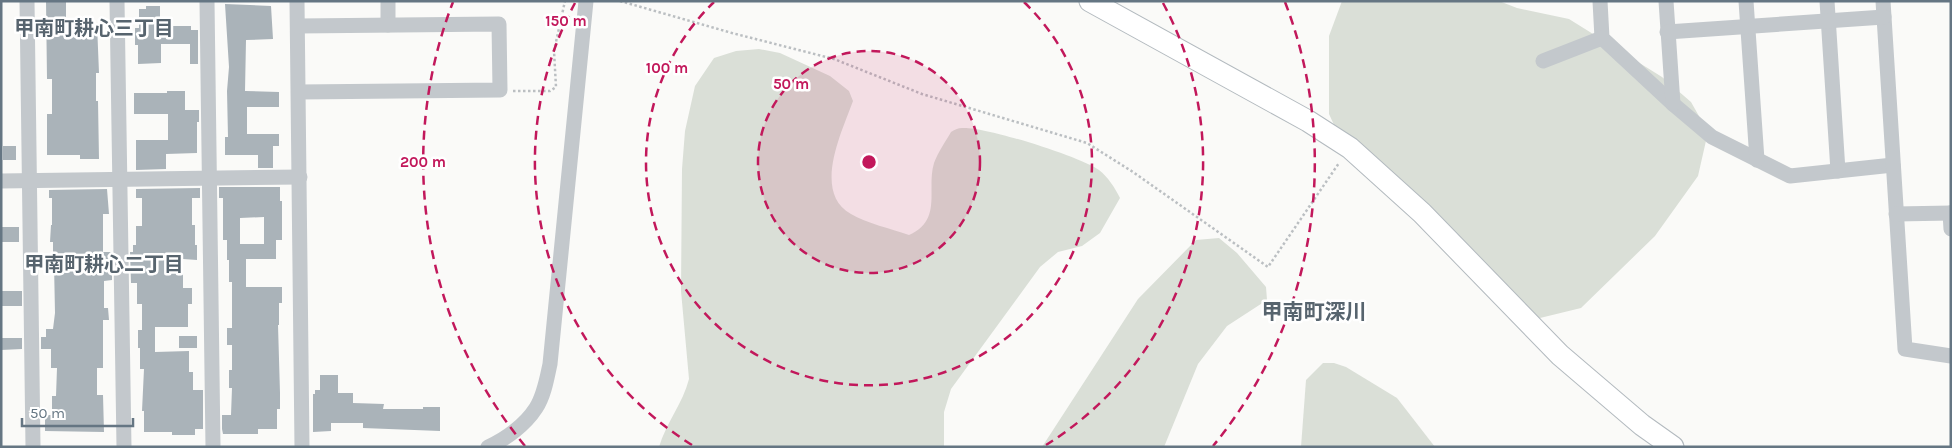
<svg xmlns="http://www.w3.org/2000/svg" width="1952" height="448" font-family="Karla,'Noto Sans JP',sans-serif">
<rect width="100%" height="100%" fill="#fafaf8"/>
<g fill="#dadfd7">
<polygon points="1342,1 1499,1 1517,8 1569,19 1662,77 1691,102 1708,132 1698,176 1655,236 1581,308 1540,318 1503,304 1341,140 1329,114 1329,36"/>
<path d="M759 49 780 53 830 76 849 91 853 101C842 132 812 192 851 214 866 223 892 229 909 235 943 220 926 189 934 163 938 152 946 141 951 132 954 130 958 128 962 128 984 126 1081 157 1099 170 1108 177 1115 188 1120 198L1100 233 1082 246 1058 252 1040 267 951 389 944 412V447H659C666 423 683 403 689 379L681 291 682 169 685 131 695 86 714 58 736 51Z"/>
<polygon points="1219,238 1237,253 1266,287 1267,300 1227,326 1198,364 1164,447 1042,447 1138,299 1196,240"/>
<polygon points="1323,363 1334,363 1346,367 1397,398 1435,447 1301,447 1306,380"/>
</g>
<g fill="#aab3b9" fill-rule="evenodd">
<polygon points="46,1 66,1 66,25 97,24 99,73 96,73 96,101 98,101 99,159 80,159 80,155 47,155 47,114 52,114 52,79 47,79"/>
<polygon points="225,4 271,6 273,39 246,40 245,91 279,92 279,107 247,107 247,134 279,134 279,146 273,146 273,168 258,168 258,155 225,155 225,137 228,137 227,91 229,67"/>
<polygon points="146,6 160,6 160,26 191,26 191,30 198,30 198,64 190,64 190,44 161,44 161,63 138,64 138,45 135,45 135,28 139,28 139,9 146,9"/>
<polygon points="167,91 185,91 185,110 199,110 199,122 197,122 197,153 166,154 166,169 136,170 136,140 168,140 168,114 134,114 134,93 167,93"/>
<rect x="3" y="146" width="13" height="14"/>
<path d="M219 187H280V201H282V240H276V259H246V287H282V303H279V325H278L280 393V409H277V429H258V434H223L222 429V415H231L232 388H229V370H232V345H227V328H232V282H229V260H227V240H223V198H219ZM264 217V244H240V218Z"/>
<polygon points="200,188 200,198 192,198 192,225 195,225 195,245 197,245 197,260 183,259 183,288 192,288 192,304 188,304 188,327 155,327 155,352 189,351 189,372 193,372 193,390 203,390 203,429 195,429 195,435 172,435 172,432 144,432 144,411 142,411 144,369 140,369 140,348 138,348 138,330 142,330 142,304 137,304 137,283 131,283 130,252 133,252 133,245 136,245 136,226 142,226 142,198 136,198 136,189"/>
<polygon points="107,189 109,214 103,214 103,252 112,252 112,280 104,281 104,308 108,308 109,320 103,320 103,368 97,368 97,395 103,395 104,432 45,431 45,415 52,415 52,396 56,396 57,368 51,368 51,349 41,349 41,337 46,337 46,329 53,329 55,313 54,264 53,264 53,242 50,242 51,225 52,225 52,198 49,198 49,190"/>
<rect x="1" y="227" width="18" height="15"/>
<rect x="1" y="291" width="21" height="15"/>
<rect x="179" y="336" width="18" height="12"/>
<polygon points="1,338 22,338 22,349 1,350"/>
<polygon points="320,375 338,375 338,393 353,393 353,403 384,404 383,409 423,409 423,407 440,407 440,431 363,428 363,423 331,423 331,431 313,432 313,394 315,394 315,390 320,390"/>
</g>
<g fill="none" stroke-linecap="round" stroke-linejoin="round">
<defs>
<polyline id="secondary" points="1090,1 1308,121 1350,148 1422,213 1560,355 1642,425 1673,447"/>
</defs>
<use href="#secondary" stroke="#b3babf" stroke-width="23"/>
<g stroke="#bbbfc2" stroke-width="2.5" stroke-dasharray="2.5 2.5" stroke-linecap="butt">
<polyline points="620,1 732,33 834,59 922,94 1087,143 1133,172 1268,267 1339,163"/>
<polyline points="513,91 550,91 556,87 554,51 565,1"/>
</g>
<g stroke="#c3c8cc" stroke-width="15">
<polyline points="27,1 33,447"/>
<polyline points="117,1 124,447"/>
<polyline points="207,1 213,447"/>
<polyline points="297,1 302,447"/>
<polyline points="388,1 388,25"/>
<polyline points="1600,1 1602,38 1673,104 1712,137 1790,176 1893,165"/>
<polyline points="1666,1 1673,104"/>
<polyline points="1746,1 1757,160"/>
<polyline points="1827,1 1838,171"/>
<polyline points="1883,1 1905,349 1951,356"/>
<polyline points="298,26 499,24 500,90 299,92"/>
<polyline points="1667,32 1884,17"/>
<polyline points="1543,61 1602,38"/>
<polyline points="1,181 300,177"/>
<polyline points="1950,213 1951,229"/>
<polyline points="1896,214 1951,213"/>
<path d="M488 447C506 439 525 425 536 408 544 396 547 378 550 364L586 1"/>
</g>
<use href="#secondary" stroke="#fff" stroke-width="21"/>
</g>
<circle cx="869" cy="162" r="111" fill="#c2185b" fill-opacity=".12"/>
<g fill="none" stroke="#c2185b" stroke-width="2.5" stroke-dasharray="9 6">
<circle cx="869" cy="162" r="111"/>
<path d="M1024 2A223 223 0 1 1 714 2"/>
<path d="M692 445A334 334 0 0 1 575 3M1163 3A334 334 0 0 1 1046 445"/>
<path d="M525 446A446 446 0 0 1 453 2M1285 2A446 446 0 0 1 1213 446"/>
</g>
<g text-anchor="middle" stroke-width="5" stroke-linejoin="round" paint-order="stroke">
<g font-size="20" font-weight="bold" fill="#57646e" stroke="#fff">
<text x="94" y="35">甲南町耕心三丁目</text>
<text x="104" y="271">甲南町耕心二丁目</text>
</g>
<g font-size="21" font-weight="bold" fill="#57646e" stroke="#fff">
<text x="1314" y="319">甲南町深川</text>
</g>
</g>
<circle cx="869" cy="162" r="8" fill="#c2185b" stroke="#fff" stroke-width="2.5"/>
<g font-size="15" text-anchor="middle" font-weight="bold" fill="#c2185b" stroke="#fff" stroke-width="5" stroke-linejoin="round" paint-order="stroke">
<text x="566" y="26">150 m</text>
<text x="667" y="73">100 m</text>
<text x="791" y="89">50 m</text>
<text x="423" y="167">200 m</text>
</g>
<rect width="1952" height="448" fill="none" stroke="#657683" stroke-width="5"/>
<path d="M22 418v8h111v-8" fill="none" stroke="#657683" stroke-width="2.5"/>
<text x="30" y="418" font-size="15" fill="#657683" stroke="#ffffff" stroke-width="4" paint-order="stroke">50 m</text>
</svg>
